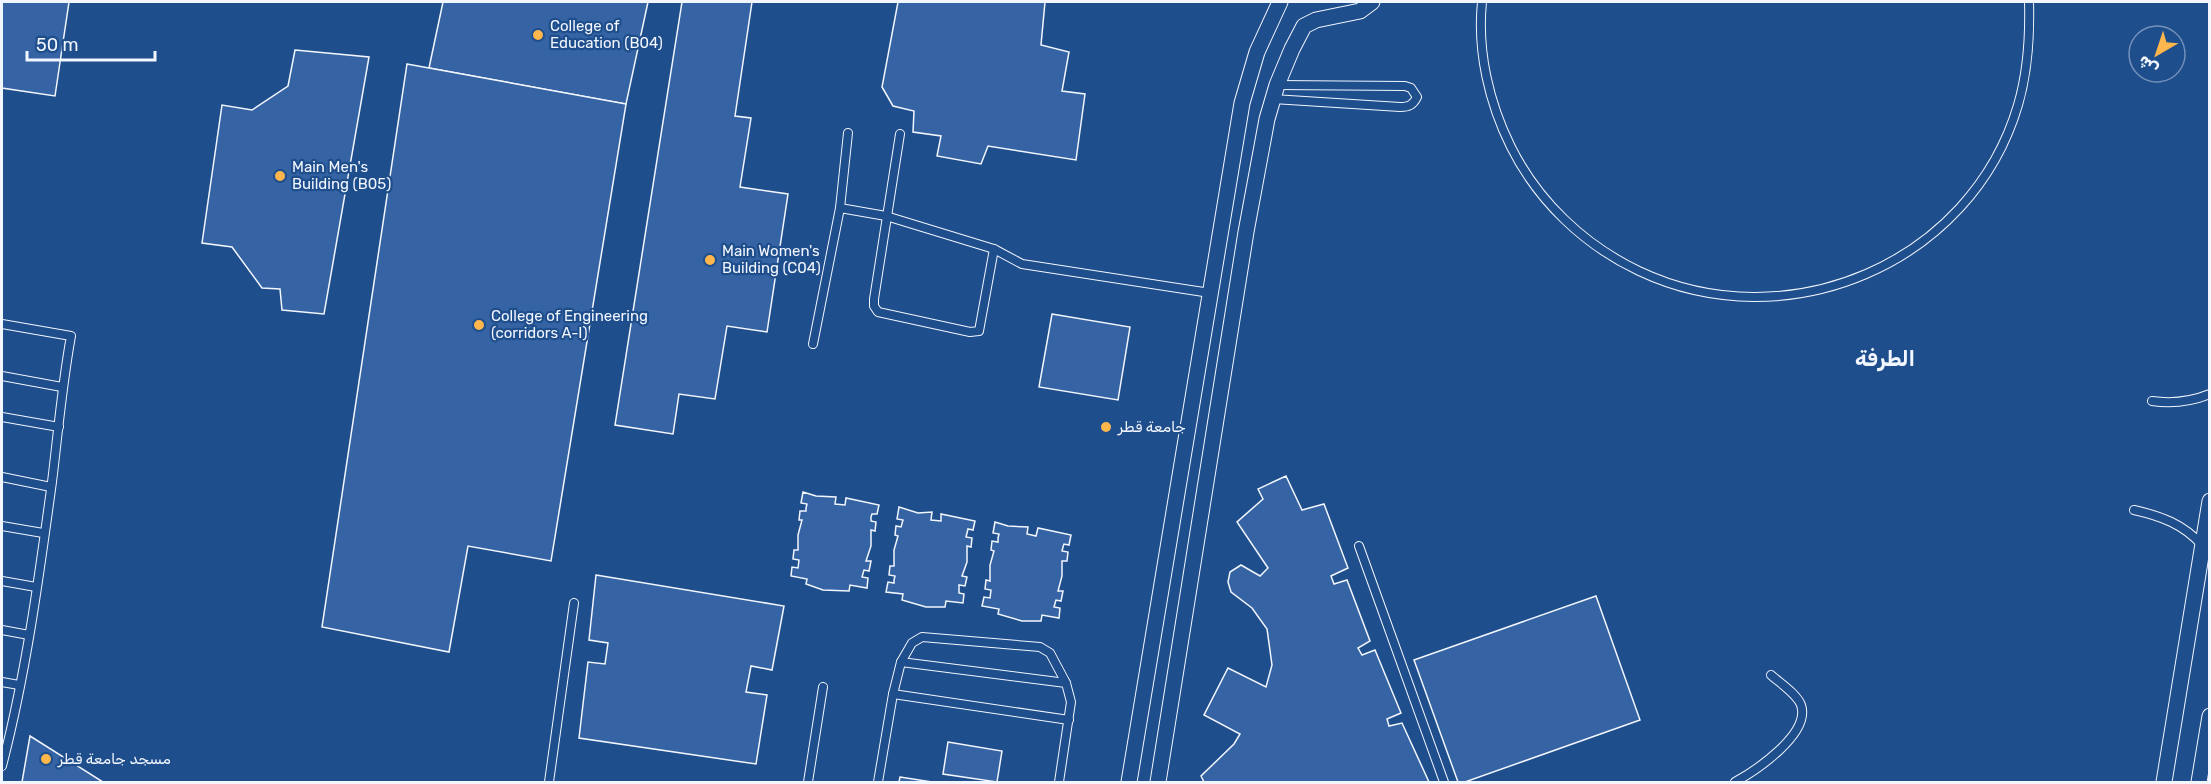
<svg xmlns="http://www.w3.org/2000/svg" width="2211" height="784" font-family="Rubik,Vazirmatn,sans-serif">
<rect width="100%" height="100%" fill="#1f4e8c"/>
<g fill="#3563a3" stroke="#f2f6ff" stroke-width="1.5">
<polygon points="2,2 69,2 55,96 2,88"/>
<polygon points="443,2 648,2 626,104 429,68"/>
<polygon points="682,2 752,2 735,116 751,118 740,187 788,194 767,332 727,326 715,399 679,394 673,434 615,425"/>
<polygon points="898,2 1045,2 1041,45 1069,52 1062,91 1085,94 1076,160 988,146 981,164 937,156 941,136 913,132 914,111 893,106 882,87"/>
<polygon points="295,50 369,57 324,314 282,310 280,289 262,288 232,247 202,243 222,105 252,110 288,86"/>
<polygon points="407,64 626,104 551,561 468,546 449,652 322,627"/>
<polygon points="1052,314 1130,327 1118,400 1039,387"/>
<polygon points="1286,476 1302,510 1324,504 1348,568 1331,576 1334,584 1347,580 1370,641 1358,648 1362,655 1375,650 1401,713 1387,719 1389,726 1402,723 1429,782 1204,782 1201,776 1234,744 1240,734 1204,715 1228,668 1266,687 1272,665 1267,629 1252,608 1231,592 1228,582 1230,572 1241,565 1260,576 1268,568 1237,522 1263,499 1258,489"/>
<polygon points="803,492 816,496 836,497 835,504 845,505 846,498 879,505 877,514 872,514 871,517 871,521 876,522 875,531 871,530 871,546 866,561 871,561 869,571 864,570 862,577 868,578 867,588 850,585 849,591 823,590 806,584 807,579 791,576 792,567 798,568 799,560 793,559 794,550 798,550 798,535 802,520 799,520 800,511 806,511 806,508 807,504 801,503"/>
<polygon points="899,507 918,513 932,512 931,520 941,521 941,514 975,521 973,530 968,529 966,537 972,538 971,547 967,546 967,562 962,576 967,577 965,586 959,585 959,593 964,594 963,603 946,601 945,607 926,607 902,600 903,594 886,592 888,582 894,583 894,580 895,576 889,575 890,566 894,566 894,550 898,536 895,535 896,526 901,527 903,520 897,519"/>
<polygon points="995,522 1008,526 1028,527 1027,534 1036,536 1038,528 1071,535 1069,545 1064,544 1063,547 1062,551 1068,552 1067,561 1062,561 1062,576 1058,591 1063,591 1061,601 1056,600 1054,607 1060,608 1059,618 1042,615 1041,621 1022,621 998,614 999,609 982,606 984,597 990,598 991,590 985,589 986,580 990,581 990,565 994,551 991,550 992,541 998,542 998,538 999,534 993,533"/>
<polygon points="596,575 784,606 772,670 751,666 746,692 767,695 756,764 579,738 588,662 605,664 608,643 589,640"/>
<polygon points="1596,596 1640,720 1465,782 1458,782 1414,660"/>
<polygon points="30,736 103,782 22,782"/>
<polygon points="948,742 1002,751 997,782 943,774"/>
<polygon points="900,777 932,782 899,782"/>
</g>
<g fill="none" stroke-linecap="round" stroke-linejoin="round">
<defs>
<g id="service">
<path d="M1482 2C1477 51 1489 103 1511 147 1538 201 1584 245 1639 271 1787 341 1971 264 2018 105 2028 71 2030 37 2029 2"/>
<path d="M1273 99 1400 107C1409 107 1413 105 1417 97L1411 88 1405 86 1277 85"/>
<polyline points="900,134 874,299 874,306 878,312 970,332 979,331 994,249"/>
<polyline points="840,208 848,133"/>
<path d="M2 324 71 336C62 385 58 433 52 482 39 577 26 674 2 766"/>
<polyline points="813,344 840,208 886,216 994,249 1022,264 1210,293"/>
<polyline points="2,376 62,387"/>
<path d="M2152 401C2173 404 2190 402 2210 394"/>
<polyline points="2,417 59,427"/>
<polyline points="2,477 51,487"/>
<path d="M2134 510C2161 516 2183 524 2202 545"/>
<polyline points="2,526 43,533"/>
<polyline points="1359,546 1444,782"/>
<polyline points="2,581 36,587"/>
<polyline points="2,630 29,635"/>
<polyline points="901,662 912,643 922,637 1040,647 1050,653 1066,683"/>
<polyline points="2,682 19,685"/>
<polyline points="893,694 1069,720"/>
<polyline points="549,782 574,603"/>
<polyline points="808,782 823,687"/>
<polyline points="878,782 893,694 901,662 1066,683 1071,702 1059,782"/>
<path d="M1735 782C1755 771 1811 734 1801 705 1797 694 1780 683 1771 675"/>
</g>
<g id="minor">
<polyline points="1129,782 1242,103 1257,52 1280,2"/>
<polyline points="1158,782 1246,232 1267,119 1277,85 1292,49 1304,26 1316,20 1360,11 1372,2"/>
<polyline points="2164,782 2210,501"/>
<polyline points="2199,782 2210,716"/>
</g>
</defs>
<use href="#service" stroke="#f2f6ff" stroke-width="10"/>
<use href="#minor" stroke="#f2f6ff" stroke-width="17"/>
<use href="#service" stroke="#1f4e8c" stroke-width="8"/>
<use href="#minor" stroke="#1f4e8c" stroke-width="15"/>
</g>
<g fill="#ffb74d" stroke="#1f4e8c" stroke-width="2">
<circle cx="538" cy="35" r="6"/>
<circle cx="280" cy="176" r="6"/>
<circle cx="710" cy="260" r="6"/>
<circle cx="479" cy="325" r="6"/>
<circle cx="1106" cy="427" r="6"/>
<circle cx="46" cy="759" r="6"/>
</g>
<g text-anchor="middle" stroke-width="4.5" stroke-linejoin="round" paint-order="stroke">
<g font-size="15" fill="#f2f6ff" stroke="#1f4e8c" text-anchor="start">
<text x="550" y="31">College of<tspan x="550" dy="17">Education (B04)</tspan></text>
<text x="292" y="172">Main Men's<tspan x="292" dy="17">Building (B05)</tspan></text>
<text x="722" y="256">Main Women's<tspan x="722" dy="17">Building (C04)</tspan></text>
<text x="491" y="321">College of Engineering<tspan x="491" dy="17">(corridors A-I)</tspan></text>
<text x="1118" y="432">جامعة قطر</text>
<text x="58" y="764">مسجد جامعة قطر</text>
</g>
<g font-size="21" font-weight="bold" fill="#f2f6ff" stroke="#1f4e8c">
<text x="1885" y="366">الطرفة</text>
</g>
</g>
<rect width="2211" height="784" fill="none" stroke="#f2f6ff" stroke-width="6"/>
<g transform="translate(2157 54) rotate(219)"><circle r="28" fill="#1f4e8c" stroke="#7391ba" stroke-width="1.5"/>
<path d="M0-4.5L10 22L0 15L-10 22Z" fill="#ffb74d"/>
<text y="-9" font-size="16" font-weight="bold" text-anchor="middle" fill="#f2f6ff">ش</text>
</g>
<path d="M27 51v9h128v-9" fill="none" stroke="#f2f6ff" stroke-width="3"/>
<text x="36" y="51" font-size="18" fill="#f2f6ff" stroke="#1f4e8c" stroke-width="4.5" paint-order="stroke">50 m</text>
</svg>
